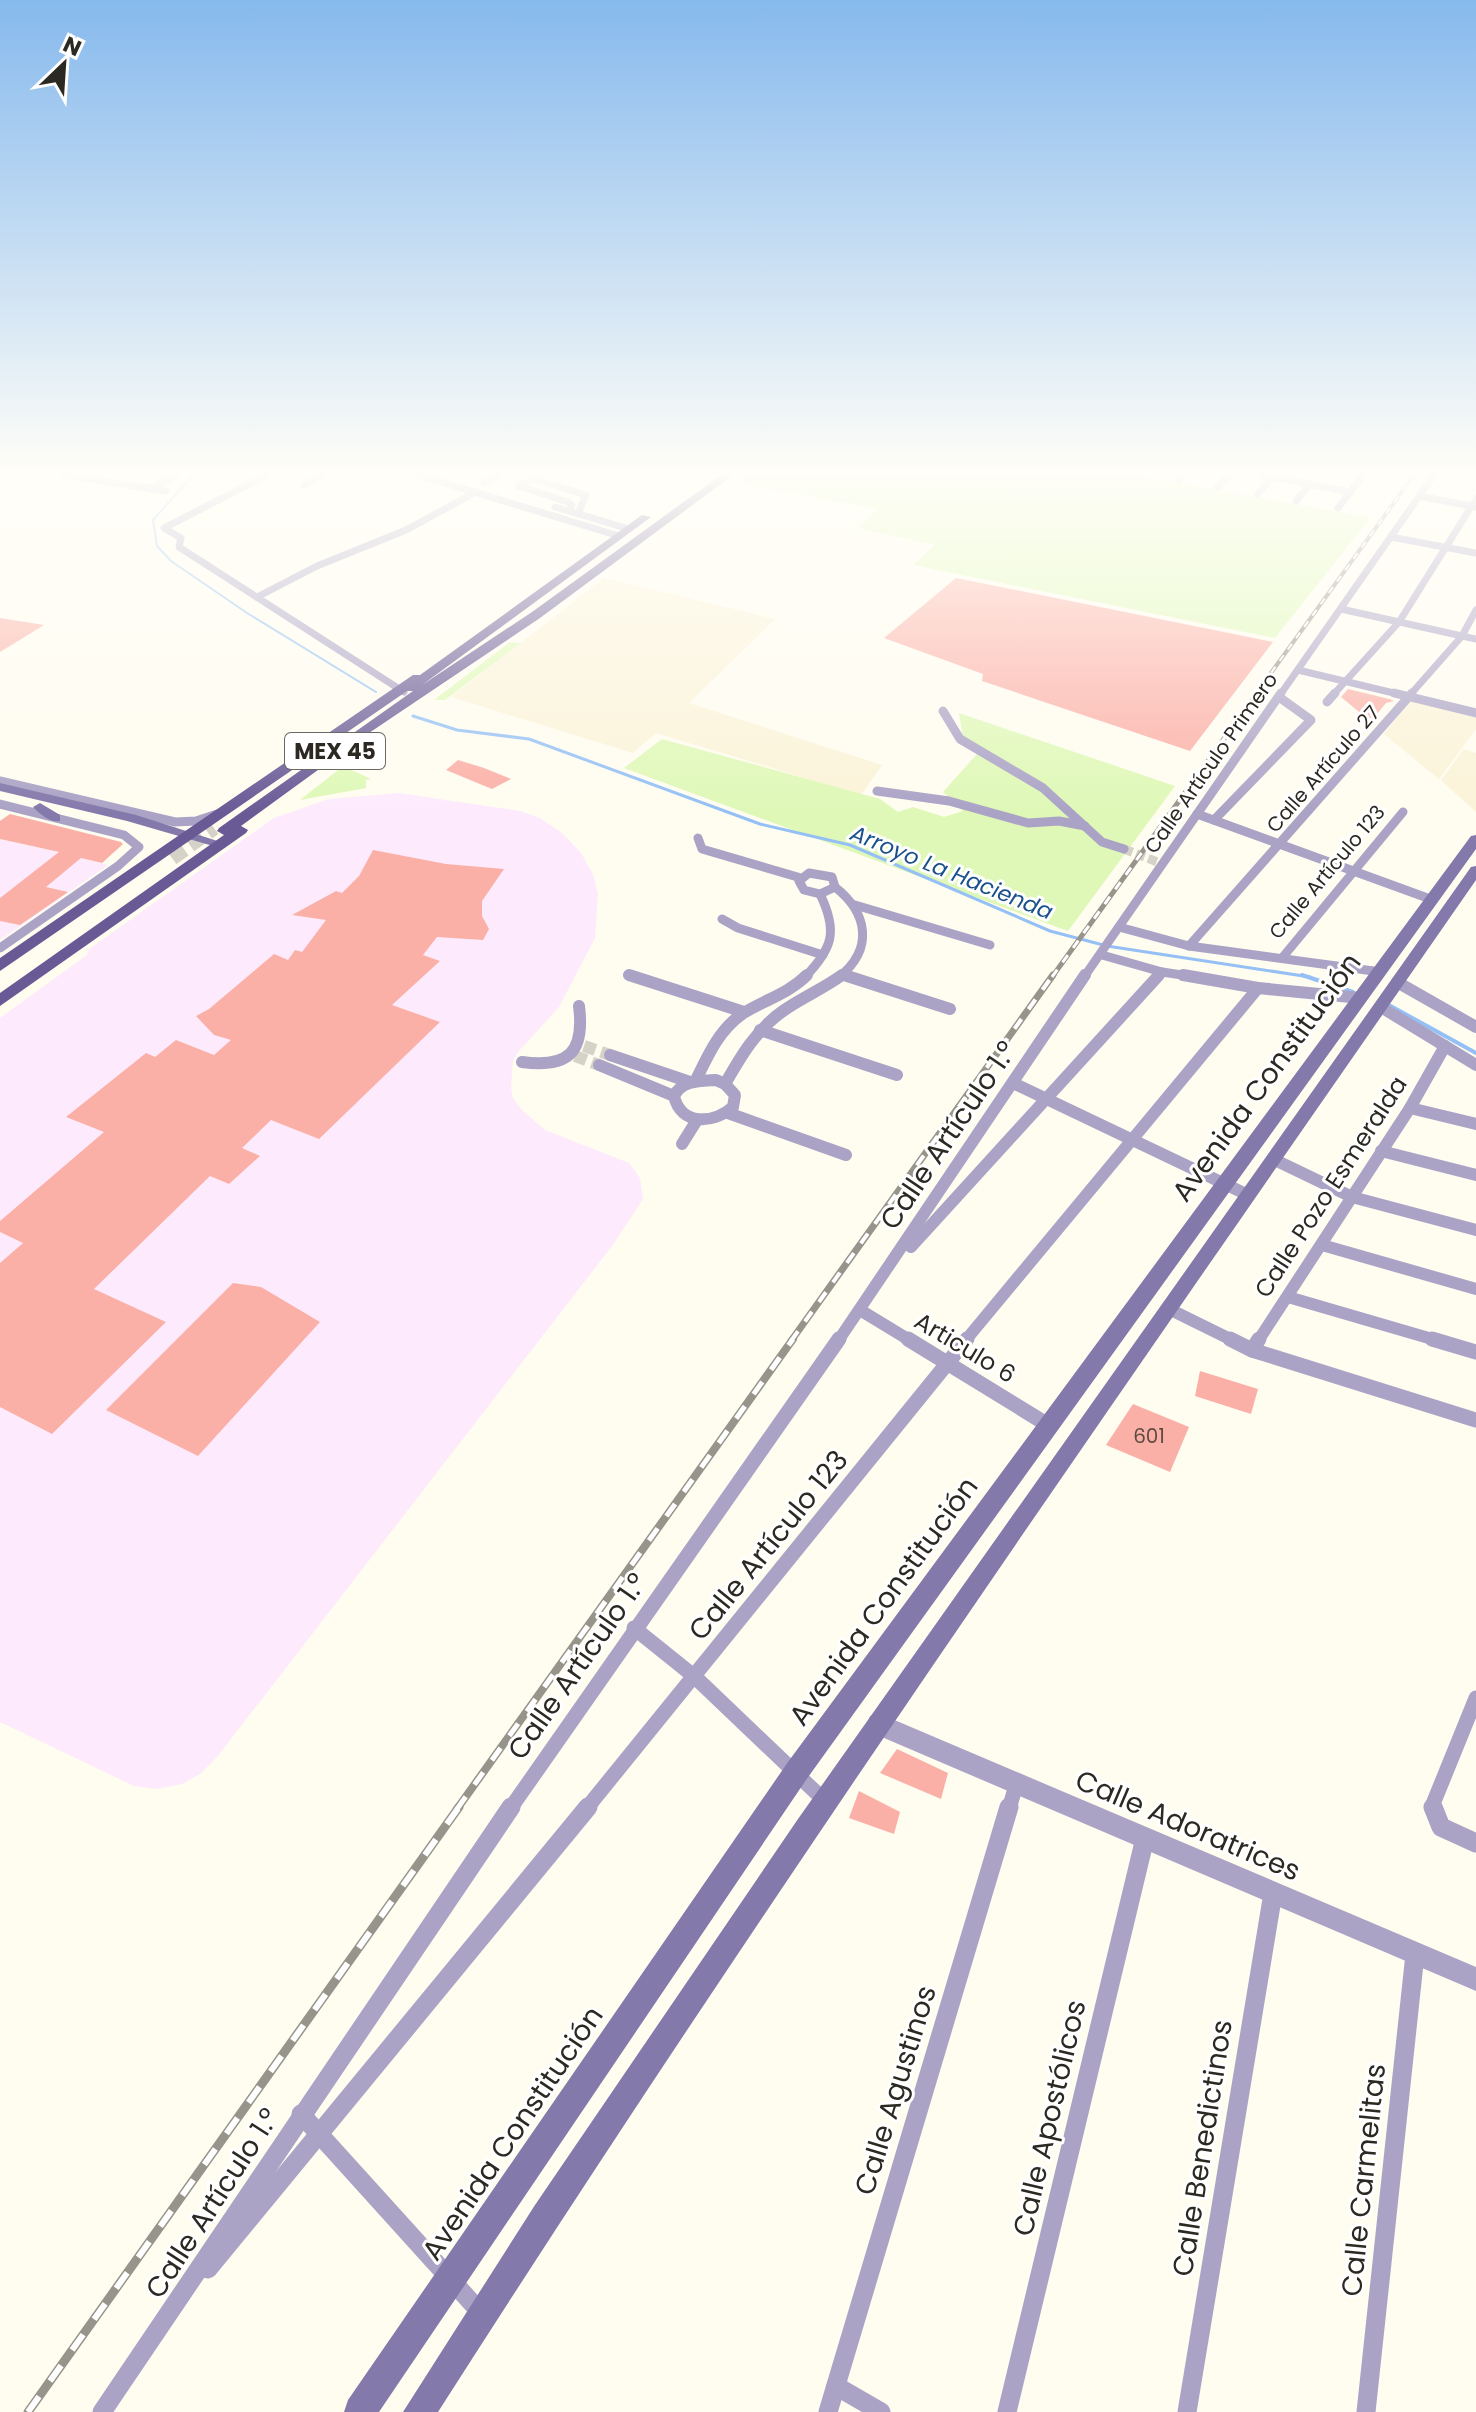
<svg xmlns="http://www.w3.org/2000/svg" width="1476" height="2412" font-family="Poppins,sans-serif">
<rect width="100%" height="100%" fill="#fffcf0"/>
<g fill="#fdebfd">
<polygon points="399,793 520,811 540,818 562,833 581,853 593,874 598,894 595,938 559,1007 518,1052 513,1061 511,1087 513,1098 522,1110 545,1130 629,1163 640,1178 643,1199 612,1246 217,1757 200,1774 182,1784 157,1789 134,1786 0,1722 0,1018 87,955 89,949 274,818 329,799"/>
<polygon points="0,839 71,855 108,865 0,940"/>
</g>
<g fill="#fbf3d8">
<polygon points="604,578 775,619 689,703 882,765 861,795 656,733 633,753 451,697"/>
<polygon points="1411,700 1476,715 1476,729 1439,779 1384,734"/>
<polygon points="1464,749 1476,753 1476,812 1441,780"/>
</g>
<g fill="#dff8b7">
<polygon points="1136,475 1370,518 1275,638 913,565 935,545 858,528 877,509 742,484 743,475"/>
<polygon points="510,642 521,643 445,700 434,700"/>
<polygon points="959,713 1175,786 1068,931 624,768 662,739 880,799 898,812 913,807 944,817 963,811 943,792 977,754 963,738"/>
<polygon points="347,763 349,769 371,779 366,780 366,788 300,800"/>
</g>
<g fill="none" stroke-linecap="round" stroke-linejoin="round">
<polyline stroke="#94c0f5" stroke-width="2" points="193,475 153,520 157,546 171,561 247,613 376,692"/>
<polyline stroke="#94c0f5" stroke-width="3" points="413,716 457,730 529,739 760,824 850,845 1050,931 1107,946 1310,977"/>
<g stroke="#94c0f5" stroke-width="4">
<polyline points="1302,975 1353,992"/>
<polyline points="1387,1004 1476,1053"/>
</g>
</g>
<g fill="#fbb0a7">
<polygon points="956,578 1273,642 1190,751 982,681 983,674 884,638"/>
<polygon points="0,618 44,625 0,652"/>
<polygon points="1348,689 1389,699 1394,701 1386,703 1373,719 1364,716 1341,697"/>
<polygon points="458,760 484,768 511,779 492,789 446,770"/>
<polygon points="10,814 121,842 123,844 102,863 81,858 46,887 68,892 20,925 0,921 0,898 59,852 0,839 0,821"/>
<polygon points="373,850 446,864 504,869 482,901 482,916 489,929 483,940 437,937 423,955 440,961 392,1005 440,1022 319,1139 271,1120 242,1148 260,1156 229,1184 210,1176 94,1289 166,1322 52,1434 0,1407 0,1263 23,1243 0,1232 0,1221 104,1132 66,1117 146,1053 155,1057 176,1040 214,1055 231,1040 214,1035 196,1016 209,1009 274,954 288,960 295,950 302,952 326,920 292,915 336,891 342,893 359,876"/>
<polygon points="233,1283 261,1287 320,1322 198,1456 106,1410"/>
<polygon points="1200,1371 1258,1389 1251,1414 1195,1396"/>
<polygon points="1133,1404 1189,1427 1170,1472 1106,1445"/>
<polygon points="897,1749 948,1773 941,1799 880,1773"/>
<polygon points="859,1791 900,1812 894,1834 849,1818"/>
</g>
<g fill="none" stroke-linecap="round" stroke-linejoin="round">
<polyline stroke="#d5d2c7" stroke-width="9" stroke-dasharray="9 4" stroke-linecap="butt" points="1124,849 1160,863"/>
<g stroke="#d5d2c7" stroke-width="12" stroke-dasharray="12 6" stroke-linecap="butt">
<polyline points="584,1046 610,1055"/>
<polyline points="575,1056 599,1065"/>
</g>
<polyline stroke="#d5d2c7" stroke-width="15" stroke-dasharray="15 7" stroke-linecap="butt" points="172,858 214,828"/>
<g stroke="#aba3c6" stroke-width="7">
<polyline points="64,475 166,491"/>
<polyline points="267,475 164,528 181,538 179,547 404,692"/>
<polyline points="419,475 619,536"/>
<polyline points="1263,475 1350,492"/>
<polyline points="1179,480 1183,475"/>
<polyline points="484,483 499,475"/>
<polyline points="304,485 323,475"/>
<polyline points="519,486 534,479 586,495 578,514"/>
<polyline points="519,486 568,502 572,505 570,509"/>
<polyline points="1218,487 1228,475"/>
<polyline points="152,489 176,475"/>
<polyline points="1258,494 1272,477"/>
<polyline points="1419,496 1476,507"/>
<polyline points="1296,501 1310,484"/>
<polyline points="555,507 629,529"/>
<polyline points="1338,508 1363,475"/>
<polyline points="1391,537 1476,553"/>
<polyline points="257,597 317,566 406,530 476,492"/>
<polyline points="1341,609 1476,639"/>
<polyline points="1298,670 1402,695"/>
<polyline points="1280,695 1434,475"/>
<polyline points="1333,695 1399,622 1476,499"/>
<polyline points="1410,695 1462,636 1476,610"/>
</g>
<g stroke="#aba3c6" stroke-width="9">
<polyline points="1394,693 1476,713"/>
<polyline points="1327,702 1335,693"/>
<polyline points="943,711 960,739 1043,788 1102,842 1124,849"/>
<polyline points="0,781 175,822 196,821 217,814"/>
<polyline points="877,791 949,801 1028,823 1059,821 1085,826"/>
<polyline points="0,804 124,835 139,847 118,866 0,948"/>
<polyline points="1197,814 1433,900"/>
<polyline points="1214,820 1311,720 1279,697"/>
<polyline points="698,838 702,849 801,878"/>
<polygon points="809,873 832,877 835,887 820,894 804,890 799,881"/>
<path d="M835 887C868 913 874 949 839 977"/>
<polyline points="855,905 990,945"/>
<polyline points="722,919 738,928 823,955"/>
<polyline points="1119,927 1189,946 1381,972"/>
<polyline points="1189,946 1412,693"/>
<polyline points="1102,955 1162,972 1195,977"/>
<polyline points="1282,958 1403,812"/>
<polyline points="628,975 636,977"/>
<polyline points="843,975 851,977"/>
<path d="M805 977C833 948 838 931 820 894"/>
<polyline points="1084,977 1281,693"/>
<polyline points="1157,977 1162,972"/>
</g>
<g stroke="#aba3c6" stroke-width="12">
<polyline points="629,975 744,1012"/>
<polyline points="844,975 950,1009"/>
<polyline points="1183,975 1258,988 1361,998"/>
<polyline points="1397,982 1476,1027"/>
<polyline points="1381,1007 1476,1065"/>
<polyline points="760,1030 897,1075"/>
<polyline points="610,1055 690,1082"/>
<path d="M522 1062C568 1068 585 1053 579 1006"/>
<polyline points="599,1065 674,1096"/>
<path d="M696 1080C708 1055 719 1030 742 1014 764 1000 788 994 807 975"/>
<path d="M716 1080 725 1084 735 1095 733 1107C713 1124 681 1126 674 1096 682 1080 700 1081 716 1080Z"/>
<path d="M725 1084C741 1056 756 1030 783 1011 801 998 823 989 842 975"/>
<polyline points="1015,1084 1248,1195"/>
<polyline points="1410,1108 1476,1124"/>
<polyline points="728,1113 846,1155"/>
<polyline points="682,1144 697,1120"/>
<polyline points="1381,1151 1476,1175"/>
<polyline points="1273,1159 1352,1197 1476,1230"/>
<polyline points="1322,1245 1476,1289"/>
<polyline points="911,1247 1159,975"/>
<polyline points="1288,1297 1439,1341"/>
<polyline points="1167,1308 1234,1341"/>
<polyline points="860,1310 911,1341"/>
<polyline points="838,1341 1085,975"/>
<polyline points="965,1341 1258,988"/>
<polyline points="1258,1341 1410,1108 1445,1046"/>
</g>
<g stroke="#aba3c6" stroke-width="15">
<polyline points="908,1339 1048,1425"/>
<polyline points="1230,1339 1252,1350 1476,1420"/>
<polyline points="1432,1339 1476,1352"/>
<polyline points="1252,1350 1259,1339"/>
<polyline points="634,1628 695,1677 825,1801"/>
<polyline points="510,1809 839,1339"/>
<polyline points="586,1809 967,1339"/>
<polyline points="1009,1809 1016,1785"/>
<polyline points="1434,1809 1433,1804 1476,1698"/>
</g>
<g stroke="#aba3c6" stroke-width="19">
<polyline points="1433,1807 1441,1827 1476,1843"/>
<polyline points="301,2114 481,2313"/>
<polyline points="208,2269 588,1807"/>
<polyline points="836,2386 881,2412"/>
<polyline points="102,2412 511,1807"/>
<polyline points="828,2412 1009,1807"/>
<polyline points="1007,2412 1145,1838"/>
<polyline points="1187,2412 1273,1893"/>
<polyline points="1366,2412 1415,1954"/>
</g>
<polygon fill="#aba3c6" fill-rule="evenodd" points="878,1713 1476,1967 1476,1991 870,1732 867,1724 870,1716"/>
<g fill="#8479ab" fill-rule="evenodd">
<polygon points="0,783 136,815 227,844 220,848 127,821 0,791"/>
<path d="M40 803 60 815V821C50 823 40 814 33 807Z"/>
<polygon points="1476,835 1476,849 806,1780 379,2412 344,2412 348,2400 788,1762 1471,836"/>
<path d="M1476 866V880C1124 1387 770 1892 438 2412H403L535 2205 798 1819 1471 867Z"/>
</g>
<polygon fill="#695a96" fill-rule="evenodd" points="721,475 733,475 540,618 366,735 241,826 248,830 246,833 0,1006 0,993 224,835 217,831 219,828 413,691 407,691 0,971 0,958 413,675 420,675 642,515 651,517 422,685 532,612"/>
<defs>
<polyline id="rail-far4" points="1255,695 1414,475"/>
<polyline id="rail-far3" points="1052,977 1257,693"/>
<polyline id="rail-far2" points="791,1341 1053,975"/>
<polyline id="rail-far1" points="457,1809 793,1339"/>
<polyline id="rail" points="28,2412 459,1807"/>
</defs>
<use href="#rail-far4" stroke="#97958b" stroke-width="4"/>
<use href="#rail-far3" stroke="#97958b" stroke-width="5"/>
<use href="#rail-far2" stroke="#97958b" stroke-width="7"/>
<use href="#rail-far1" stroke="#97958b" stroke-width="8"/>
<use href="#rail" stroke="#97958b" stroke-width="9"/>
<use href="#rail-far4" stroke="#fff" stroke-width="2" stroke-dasharray="7" stroke-linecap="butt"/>
<use href="#rail-far3" stroke="#fff" stroke-width="3" stroke-dasharray="9" stroke-linecap="butt"/>
<use href="#rail-far2" stroke="#fff" stroke-width="4" stroke-dasharray="12" stroke-linecap="butt"/>
<use href="#rail-far1" stroke="#fff" stroke-width="5" stroke-dasharray="15" stroke-linecap="butt"/>
<use href="#rail" stroke="#fff" stroke-width="6" stroke-dasharray="19" stroke-linecap="butt"/>
</g>
<linearGradient id="sky" x2="0" y2="1"><stop stop-color="#86b9ed"/><stop offset="0.58" stop-color="#fffef8"/><stop offset="1" stop-color="#fffef8" stop-opacity="0"/></linearGradient>
<rect width="1476" height="813" fill="url(#sky)"/>
<g text-anchor="middle" stroke-width="6" stroke-linejoin="round" paint-order="stroke">
<g font-size="20" fill="#2b2922" stroke="#fff">
<text transform="translate(1211 763) rotate(-55)" y="7">Calle Artículo Primero</text>
<text transform="translate(1323 769) rotate(-49)" y="7">Calle Artículo 27</text>
<text transform="translate(1327 872) rotate(-50)" y="7">Calle Artículo 123</text>
</g>
<g font-size="20" fill="#5f4b43">
<text x="1149" y="1443">601</text>
</g>
<rect fill="#fff" stroke="#6b6964" stroke-width="2" x="285" y="733" width="100" height="36" rx="6"/>
<g font-size="22" font-weight="bold" fill="#2b2922">
<text x="335" y="759">MEX 45</text>
</g>
<g font-size="22" font-style="italic" fill="#1a508c" stroke="#fff">
<text transform="translate(952 872) rotate(22)" y="8">Arroyo La Hacienda</text>
</g>
<g font-size="24" fill="#2b2922" stroke="#fff">
<text transform="translate(1331 1187) rotate(-57)" y="8">Calle Pozo Esmeralda</text>
<text transform="translate(965 1348) rotate(31)" y="8">Articulo 6</text>
</g>
<g font-size="28" fill="#2b2922" stroke="#fff">
<text transform="translate(1266 1077) rotate(-54)" y="10">Avenida Constitución</text>
<text transform="translate(948 1135) rotate(-56)" y="10">Calle Artículo 1.º</text>
<text transform="translate(768 1545) rotate(-51)" y="10">Calle Artículo 123</text>
<text transform="translate(883 1601) rotate(-54)" y="10">Avenida Constitución</text>
<text transform="translate(577 1666) rotate(-55)" y="10">Calle Artículo 1.º</text>
<text transform="translate(1188 1825) rotate(23)" y="10">Calle Adoratrices</text>
<text transform="translate(895 2090) rotate(-73)" y="10">Calle Agustinos</text>
<text transform="translate(1049 2118) rotate(-77)" y="10">Calle Apostólicos</text>
<text transform="translate(512 2133) rotate(-56)" y="10">Avenida Constitución</text>
<text transform="translate(1202 2148) rotate(-81)" y="10">Calle Benedictinos</text>
<text transform="translate(1363 2180) rotate(-84)" y="10">Calle Carmelitas</text>
<text transform="translate(212 2203) rotate(-57)" y="10">Calle Artículo 1.º</text>
</g>
</g>
<g transform="translate(64 64) rotate(25)" stroke="#ffffff" stroke-width="6" paint-order="stroke">
<path d="M0-6L14 30L0 20L-14 30Z" fill="#2b2922"/>
<text y="-12" font-size="22" font-weight="bold" text-anchor="middle" fill="#2b2922">N</text>
</g>
</svg>
